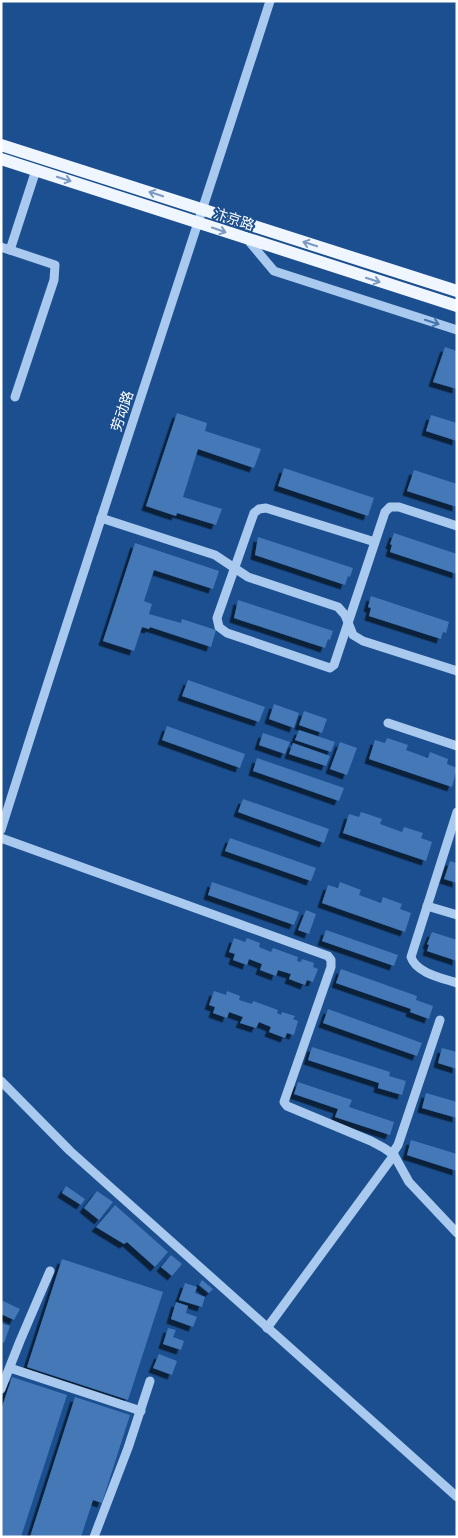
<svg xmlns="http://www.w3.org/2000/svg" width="458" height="1538" font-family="'Fira Sans','Noto Sans SC',sans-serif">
<defs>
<filter id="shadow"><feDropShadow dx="-4.5" dy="4.5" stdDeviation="0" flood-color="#0009"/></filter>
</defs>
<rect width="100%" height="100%" fill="#1b4f8f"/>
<g fill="#4478b7" filter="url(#shadow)">
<polygon points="445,347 457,351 457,389 433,382"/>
<polygon points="177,413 207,423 205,431 261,449 254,468 198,449 183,497 222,509 216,525 177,513 176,516 146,506"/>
<polygon points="431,415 457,423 457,441 426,431"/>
<polygon points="284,468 374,498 368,516 278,486"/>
<polygon points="414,470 457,484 457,507 407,491"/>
<polygon points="394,533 457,554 457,574 390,552 392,545 390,544"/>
<polygon points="258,537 353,568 350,577 348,576 345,585 255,555"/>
<polygon points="135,543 219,571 213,589 154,570 144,601 152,604 149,614 181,623 182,619 216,630 211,647 150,627 149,629 142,627 134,651 103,641"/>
<polygon points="371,596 449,622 446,633 443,632 441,639 369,616 371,608 368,607"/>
<polygon points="238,600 333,631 330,640 328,639 325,648 234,618"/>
<polygon points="188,680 265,707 259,722 182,696"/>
<polygon points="274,704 299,713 294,728 269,719"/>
<polygon points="304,711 327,719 322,733 299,725"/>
<polygon points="167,726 245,754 240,768 162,740"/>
<polygon points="299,730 335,742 331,752 295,740"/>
<polygon points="263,733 290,742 285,754 259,745"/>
<polygon points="387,738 408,745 406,750 428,758 430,752 448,759 447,764 457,768 452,787 369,759 375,740 385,743"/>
<polygon points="340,742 357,748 347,775 330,769"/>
<polygon points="293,743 330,756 326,766 289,754"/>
<polygon points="257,758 344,788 339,801 253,771"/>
<polygon points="243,799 329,829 324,843 238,812"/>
<polygon points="361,812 382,819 380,824 402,832 404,827 423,833 421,838 432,842 426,861 343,833 349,814 359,817"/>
<polygon points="230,838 316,868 311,881 225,851"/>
<polygon points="450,861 457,863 457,883 444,879"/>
<polygon points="212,882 299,912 294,925 208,895"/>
<polygon points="340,882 361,890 359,895 381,903 383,897 402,904 400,909 411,913 405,932 322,903 328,885 338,888"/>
<polygon points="306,910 316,914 309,934 298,930"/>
<polygon points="326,930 398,955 394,966 322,941"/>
<polygon points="432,932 457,940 457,961 427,951 429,945 427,944"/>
<polygon points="234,938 245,942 247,938 260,943 259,947 271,952 273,948 298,957 297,961 301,962 302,959 314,963 313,967 318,969 313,982 307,980 305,985 289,979 291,974 278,970 276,976 260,970 262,964 249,959 247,965 233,960 235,954 229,952"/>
<polygon points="341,969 417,996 416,1000 433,1006 429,1019 410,1012 411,1009 336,983"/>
<polygon points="214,991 226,995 227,991 240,996 239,1000 252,1004 253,1001 278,1010 277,1013 281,1015 282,1012 295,1016 293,1019 298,1021 294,1035 287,1033 285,1038 269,1032 271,1027 259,1022 256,1028 240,1023 243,1017 229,1012 227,1018 213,1013 215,1007 209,1005"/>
<polygon points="328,1009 422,1043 417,1056 323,1023"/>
<polygon points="312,1047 390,1072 389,1076 406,1081 402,1095 378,1088 379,1083 308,1060"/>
<polygon points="442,1048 457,1052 457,1069 438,1063"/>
<polygon points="298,1082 352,1100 349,1107 394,1122 390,1135 335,1117 338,1109 294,1094"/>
<polygon points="426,1093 457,1102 457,1118 422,1108"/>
<polygon points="411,1140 457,1154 457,1171 407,1155"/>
<polygon points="66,1186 85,1199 81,1205 62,1193"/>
<polygon points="97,1191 113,1202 99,1220 84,1208"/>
<polygon points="115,1205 168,1252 155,1267 127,1242 124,1244 96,1227"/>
<polygon points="171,1255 182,1264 172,1276 161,1267"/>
<polygon points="62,1259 163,1292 128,1400 27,1367"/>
<polygon points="202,1280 213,1289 209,1293 199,1285"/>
<polygon points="185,1283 197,1287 195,1293 205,1297 202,1307 179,1300"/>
<polygon points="1,1300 20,1309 14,1320 1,1314"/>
<polygon points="176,1302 188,1306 186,1313 197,1317 193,1327 171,1319"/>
<polygon points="1,1323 10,1326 4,1343 1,1342"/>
<polygon points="168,1328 176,1330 173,1337 184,1341 181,1350 163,1344"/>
<polygon points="159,1354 177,1361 172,1375 153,1368"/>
<polygon points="12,1377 67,1395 21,1537 1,1537 1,1410"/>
<polygon points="75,1397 130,1415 102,1503 93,1500 81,1537 30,1537"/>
</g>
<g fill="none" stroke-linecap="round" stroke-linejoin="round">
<g stroke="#a9c9ee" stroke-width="9">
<polyline points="248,240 274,271 457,330"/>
<polyline points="1,247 55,265 54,280 15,397"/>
<polyline points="10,250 36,170"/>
<polyline points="101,518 215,555 248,577 338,607 345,615 353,635 363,641 457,671"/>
<polyline points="375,542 266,508 259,509 254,513 217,618 219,627 227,633 330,668 334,665 385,512 390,507 399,507 457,526"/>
<polyline points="388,723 457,746"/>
<path d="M457 812 411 957C416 973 442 978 457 983"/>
<path d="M1 830C88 553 181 278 270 1"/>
<polyline points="1,838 328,956 331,960 331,967 284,1102 287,1106 371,1141 384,1148 394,1155 409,1182 457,1233"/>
<polyline points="427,906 457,915"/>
<polyline points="1,1081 70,1151 457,1497"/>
<polyline points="392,1154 398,1145 440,1020"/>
<polyline points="267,1328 394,1155"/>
<polyline points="10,1368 141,1411"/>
<polyline points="1,1389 20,1341 50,1271"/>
<polyline points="94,1537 128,1448 150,1381"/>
</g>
<g stroke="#f0f6ff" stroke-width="12">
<polyline points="1,145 457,291"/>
<polyline points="1,159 457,306"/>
</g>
</g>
<defs><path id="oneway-shaft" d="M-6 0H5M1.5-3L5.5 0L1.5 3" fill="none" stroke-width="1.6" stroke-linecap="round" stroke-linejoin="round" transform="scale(1.25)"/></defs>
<g stroke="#7b9ac1">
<use href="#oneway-shaft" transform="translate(64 179) rotate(18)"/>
<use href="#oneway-shaft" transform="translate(156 194) rotate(-162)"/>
<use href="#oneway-shaft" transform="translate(219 230) rotate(19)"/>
<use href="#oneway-shaft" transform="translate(310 244) rotate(-162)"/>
<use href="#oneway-shaft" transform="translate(373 280) rotate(18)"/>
</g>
<use stroke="#4674ac" href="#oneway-shaft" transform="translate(432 322) rotate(18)"/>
<g text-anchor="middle" stroke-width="4" stroke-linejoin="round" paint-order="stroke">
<g font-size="14" fill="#fff" stroke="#1b4f8f">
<text transform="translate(234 219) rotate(19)" y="5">汴京路</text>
<text transform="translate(122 411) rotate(-72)" y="5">劳动路</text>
</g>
</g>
<rect width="458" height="1538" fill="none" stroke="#ffffff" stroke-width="5"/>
</svg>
